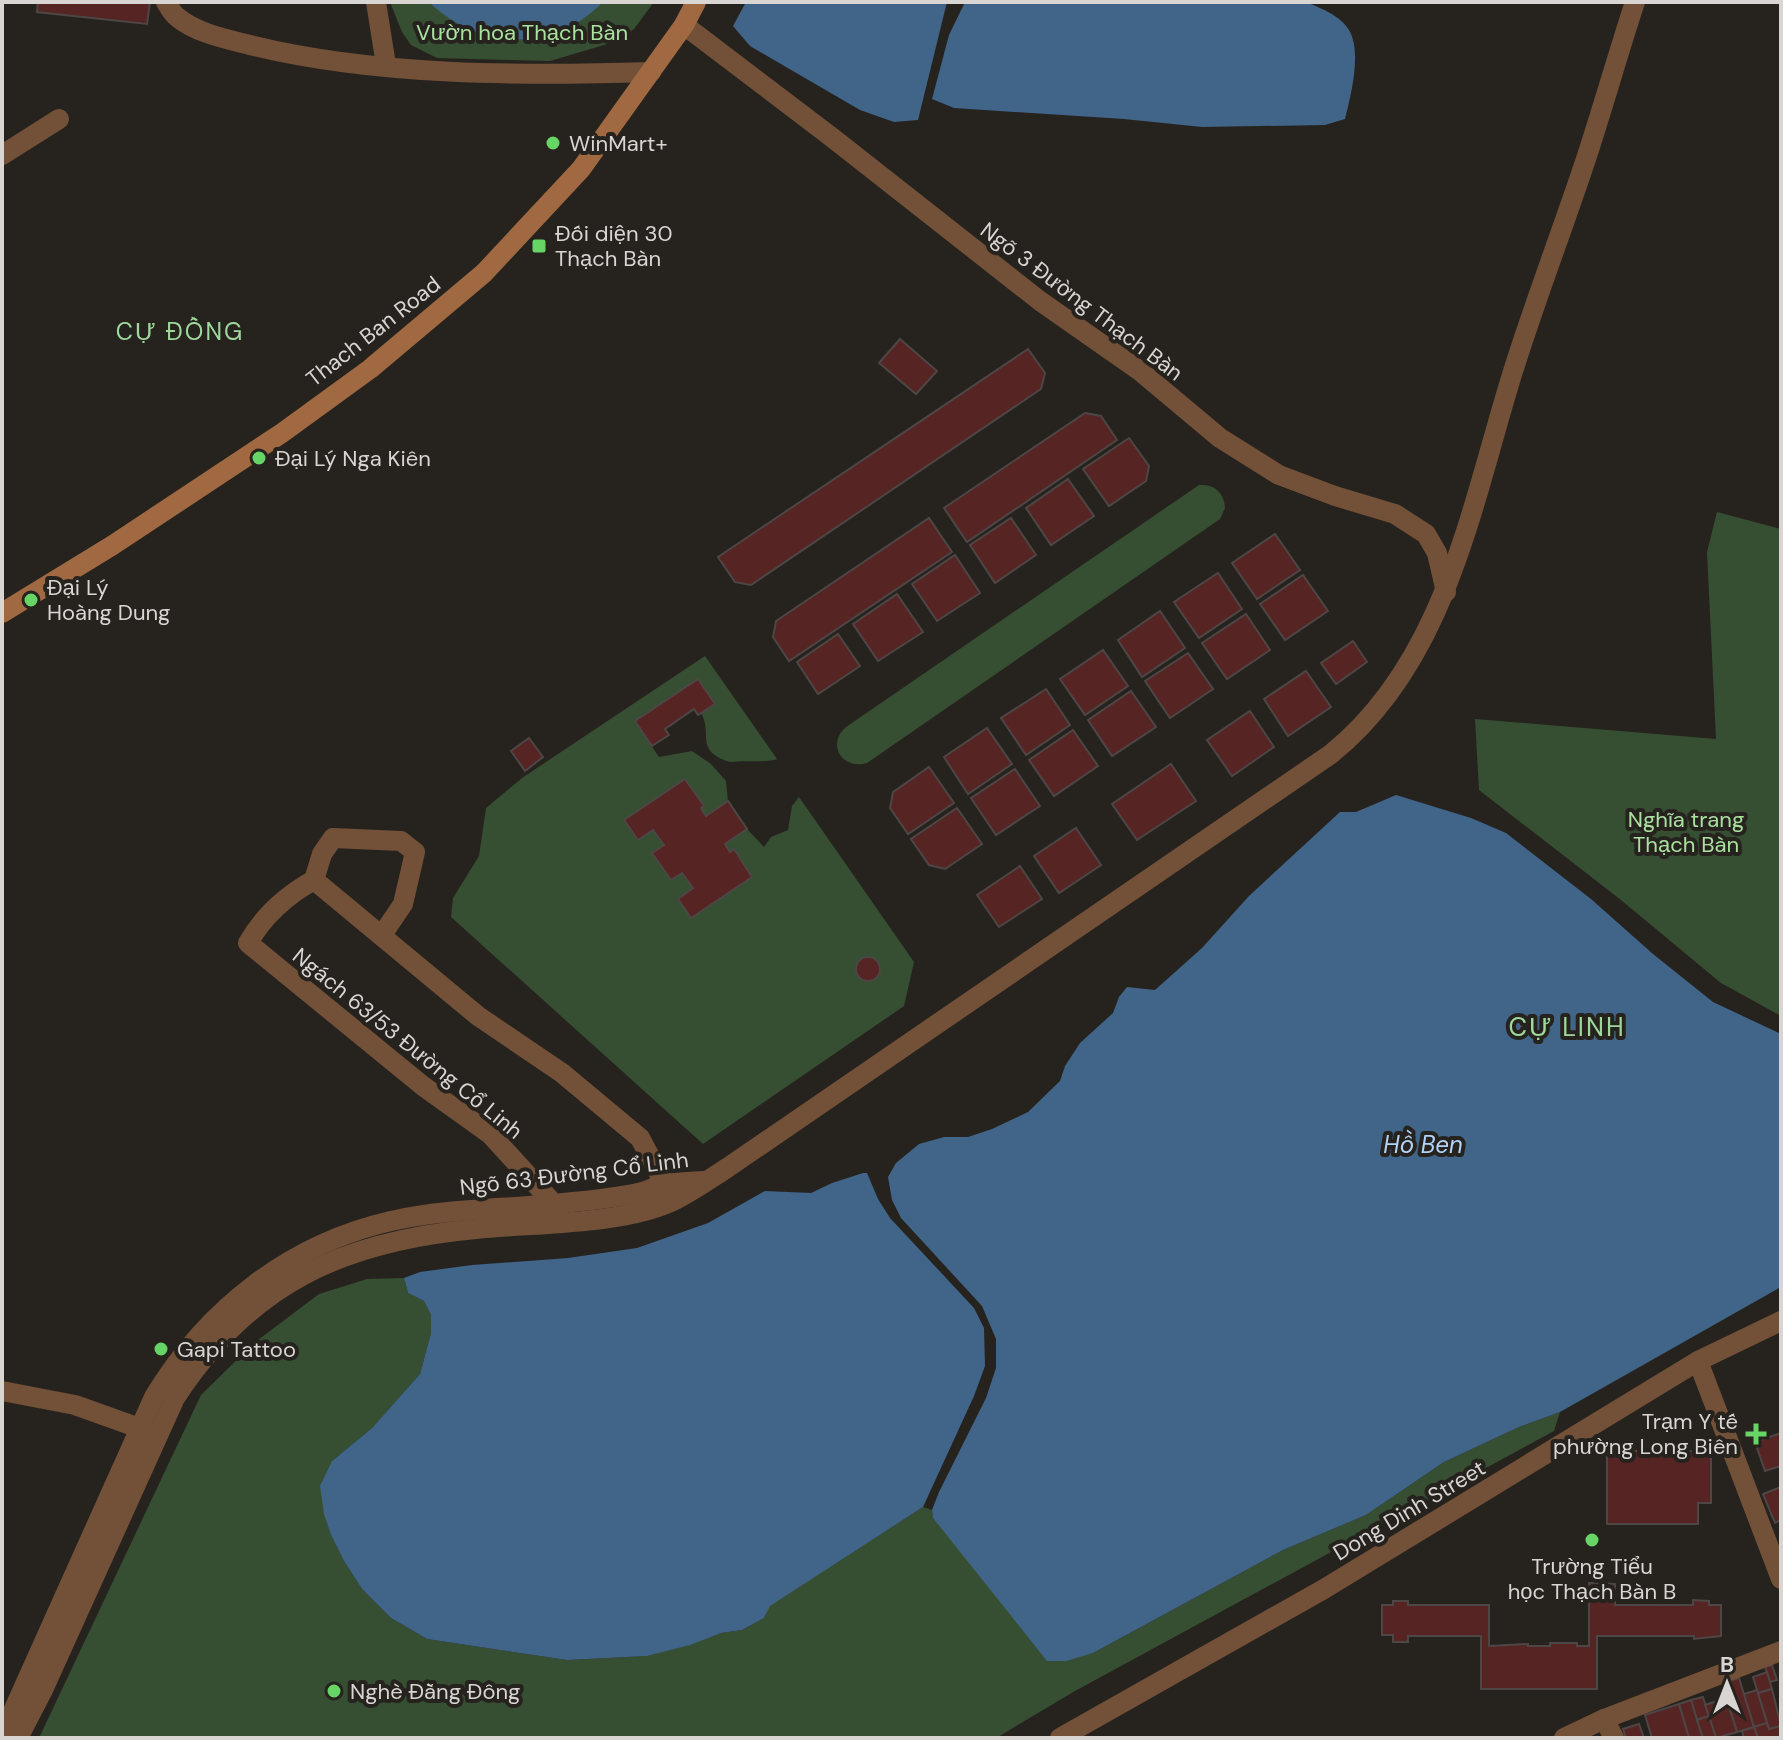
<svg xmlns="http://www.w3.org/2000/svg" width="1783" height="1740" font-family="'DM Sans',sans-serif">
<rect width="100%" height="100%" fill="#26231e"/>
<g fill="#364f32">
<polygon points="390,2 654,2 634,29 614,42 550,61 437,58 411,45 402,32"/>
<path d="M1199 485C1214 484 1224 492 1225 508L1220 519 867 763C842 770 826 745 846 727Z"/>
<polygon points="1717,512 1781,529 1781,1016 1721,983 1621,900 1479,790 1475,719 1716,739 1707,552"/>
<path d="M705 656 777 759C766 763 744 760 730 762 694 751 713 733 701 713L715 703 698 679 635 721 659 757 692 751 711 764 726 781 728 802 747 829 764 847 771 837 788 830 792 806 799 797 914 962 904 1006 703 1144 451 917 453 898 479 856 486 808 522 778Z"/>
<polygon points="404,1278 408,1293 424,1301 431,1315 431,1333 420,1374 372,1428 332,1461 331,1535 344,1561 362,1589 391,1618 427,1639 567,1660 647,1656 721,1633 742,1630 764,1618 769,1606 923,1507 932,1510 933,1518 1093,1653 1283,1550 1366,1515 1444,1462 1519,1427 1560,1412 1554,1431 1075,1691 996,1738 39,1738 201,1395 254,1343 319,1294 367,1279"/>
</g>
<g fill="#416489">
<path d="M429 2H603C553 53 480 51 429 2Z"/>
<polygon points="746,2 947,2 918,120 894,122 860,110 750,46 733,26"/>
<path d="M965 2H1306C1320 8 1340 15 1349 30 1362 52 1351 95 1345 119L1325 125 1202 127 1124 119 954 108 932 99 949 35Z"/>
<polygon points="1396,795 1471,818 1506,833 1591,899 1653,954 1713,1002 1781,1034 1781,1287 1560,1412 1519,1427 1444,1462 1366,1515 1283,1550 1093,1653 1066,1661 1047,1661 933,1518 932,1510 939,1492 986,1398 996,1368 996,1339 982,1306 901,1218 892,1200 888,1177 896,1163 919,1144 944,1137 968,1137 992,1129 1028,1112 1060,1081 1065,1066 1080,1043 1113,1013 1119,997 1127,987 1155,990 1202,948 1249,896 1340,812 1356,812"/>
<polygon points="863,1173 867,1173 878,1199 890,1218 974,1308 984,1328 985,1366 974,1396 923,1507 770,1606 764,1618 742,1630 721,1633 690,1645 647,1656 567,1660 427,1639 391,1618 362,1589 344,1561 331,1535 324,1514 320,1486 332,1461 372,1428 420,1374 431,1333 431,1315 424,1301 408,1293 404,1278 420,1272 472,1265 568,1258 637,1248 708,1223 765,1191 811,1193 832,1183"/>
</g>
<g fill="#552423" stroke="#4d4645" stroke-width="2">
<polygon points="38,2 150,2 147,24 37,12"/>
<polygon points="900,339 937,371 916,394 879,363"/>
<polygon points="1028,349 1045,373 1041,389 751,585 735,582 718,557"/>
<polygon points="1085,413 1101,416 1117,440 967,542 944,508"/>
<polygon points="1129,438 1149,466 1146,481 1109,506 1083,469"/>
<polygon points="1068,479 1094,516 1051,545 1026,508"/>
<polygon points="929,518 952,552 789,661 773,637 776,621"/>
<polygon points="1011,518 1036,555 995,583 970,545"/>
<polygon points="1275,534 1300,570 1257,599 1232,563"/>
<polygon points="955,555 980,593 937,621 912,584"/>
<polygon points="1218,573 1242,609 1199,638 1174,602"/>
<polygon points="1303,575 1328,611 1285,640 1260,604"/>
<polygon points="897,594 923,632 878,661 853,624"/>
<polygon points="1160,611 1185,648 1142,677 1118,640"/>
<polygon points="1246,614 1270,650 1227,679 1202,643"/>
<polygon points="838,634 860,666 818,694 797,662"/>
<polygon points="1353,641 1367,662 1336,684 1321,663"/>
<polygon points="1103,650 1128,686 1085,715 1060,679"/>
<polygon points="1188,653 1213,689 1170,718 1145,681"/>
<polygon points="1306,671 1331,707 1288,736 1264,699"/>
<polygon points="698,679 715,704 698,715 694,709 665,729 669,735 652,746 635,721"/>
<polygon points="1046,689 1070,725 1026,755 1001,718"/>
<polygon points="1131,691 1156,727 1112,756 1088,720"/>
<polygon points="1250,711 1274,747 1232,776 1207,740"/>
<polygon points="987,728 1012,764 968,794 944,757"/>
<polygon points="1073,730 1098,766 1054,796 1029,760"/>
<polygon points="529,738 543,757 525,771 511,751"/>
<polygon points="1171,764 1196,801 1137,840 1112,804"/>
<polygon points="929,767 954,803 908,834 890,808 893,792"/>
<polygon points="1015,769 1040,806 996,835 971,798"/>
<polygon points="685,779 704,806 701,808 706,816 728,801 747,829 725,844 730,852 734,849 752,877 691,918 678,899 693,888 682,873 671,880 652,853 664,845 653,830 638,840 624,820"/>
<polygon points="957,808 982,844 945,869 929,865 911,839"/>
<polygon points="1076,828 1101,865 1059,893 1034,856"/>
<polygon points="1020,866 1042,899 999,927 977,895"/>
<circle cx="868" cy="969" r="12"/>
<polygon points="1781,1433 1781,1466 1765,1471 1755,1442"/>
<polygon points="1607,1451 1711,1451 1711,1503 1698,1503 1698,1524 1607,1524"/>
<polygon points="1781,1487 1781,1520 1775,1523 1763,1494"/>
<polygon points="1589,1583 1615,1584 1615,1605 1693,1605 1693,1600 1709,1601 1709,1605 1721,1605 1721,1636 1694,1639 1694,1636 1597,1636 1597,1689 1481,1689 1481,1636 1408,1636 1408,1642 1393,1642 1393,1635 1382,1635 1382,1605 1393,1605 1393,1601 1408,1601 1408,1605 1489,1605 1489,1646 1528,1644 1528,1646 1550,1646 1550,1643 1577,1643 1577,1646 1589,1646"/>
<polygon points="1772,1665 1777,1680 1770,1682 1765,1667"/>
<polygon points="1767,1672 1772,1689 1758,1693 1753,1677"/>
<polygon points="1739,1678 1754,1727 1737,1732 1722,1683"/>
<polygon points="1772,1689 1781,1726 1769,1729 1758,1693"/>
<polygon points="1757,1690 1767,1723 1754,1727 1744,1694"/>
<polygon points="1703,1697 1709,1716 1697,1720 1691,1700"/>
<polygon points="1726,1698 1737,1732 1716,1738 1705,1705"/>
<polygon points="1691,1700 1697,1720 1703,1738 1689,1738 1679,1704"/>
<polygon points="1679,1704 1689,1738 1652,1738 1645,1715"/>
<polygon points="1709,1716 1716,1738 1703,1738 1697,1720"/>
<polygon points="1767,1723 1769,1729 1781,1726 1781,1738 1758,1738 1754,1727"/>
<polygon points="1639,1724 1644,1738 1626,1738 1623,1729"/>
<polygon points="1754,1727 1758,1738 1744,1738 1742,1731"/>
</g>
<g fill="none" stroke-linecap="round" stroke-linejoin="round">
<g stroke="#735038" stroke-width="20">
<path d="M166 2C169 7 172 13 177 17 196 33 226 39 250 45 376 76 521 76 651 72"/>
<polyline points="376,2 386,65"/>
<polyline points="684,25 834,139 1040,301 1140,371 1220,438 1279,475 1335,496 1395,514 1426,534 1437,553 1446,592"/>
<polyline points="2,155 59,119"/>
<polyline points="314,880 478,1016 562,1073 640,1138 672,1198"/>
<path d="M382 935 403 904 415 852 401 841 333 838 322 854 314 880C287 895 264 915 248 943L423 1086 490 1134 554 1204 558 1215"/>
<polyline points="1698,1361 1781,1579"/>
<polyline points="2,1391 75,1405 156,1434"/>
<polyline points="1604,1719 1614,1738"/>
</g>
<g stroke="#735038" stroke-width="20">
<path d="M3 1738 5 1729 154 1397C207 1309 290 1244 391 1221 444 1209 500 1209 554 1204 582 1201 610 1199 638 1193 648 1191 657 1185 667 1184 678 1182 691 1182 703 1181"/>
<path d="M18 1738 43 1690 175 1398C250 1283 343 1241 476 1229 533 1223 625 1225 675 1200 693 1191 710 1179 727 1168L1331 754C1448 660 1472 500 1515 365 1537 296 1563 228 1586 159 1603 107 1618 54 1635 2"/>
<polyline points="1060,1738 1324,1589 1698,1361 1781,1321"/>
<polyline points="1564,1738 1604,1719 1781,1651"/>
</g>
<polyline stroke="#a06941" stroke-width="20" points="2,613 113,545 282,433 370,369 484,273 581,169 684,25 696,2"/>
</g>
<g fill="#67d466" stroke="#26231e" stroke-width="3">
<circle cx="553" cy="143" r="8"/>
<rect x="531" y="238" width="16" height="16" rx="4"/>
<circle cx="259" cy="458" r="8"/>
<circle cx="31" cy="600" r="8"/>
<circle cx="161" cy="1349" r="8"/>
<path d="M1752 1422h8v8h8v8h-8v8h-8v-8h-8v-8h8z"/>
<circle cx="1592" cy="1540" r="8"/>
<circle cx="334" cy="1691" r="8"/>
</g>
<g text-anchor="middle" stroke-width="8" stroke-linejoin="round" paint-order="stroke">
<g font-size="22" fill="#aae0a0" stroke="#26231e">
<text x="522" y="40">Vườn hoa Thạch Bàn</text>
<text x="1686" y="827">Nghĩa trang<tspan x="1686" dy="25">Thạch Bàn</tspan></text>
</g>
<g font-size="22" fill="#d8d5d2" stroke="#26231e" text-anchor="start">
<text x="569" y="151">WinMart+</text>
<text x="555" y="241">Đối diện 30<tspan x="555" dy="25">Thạch Bàn</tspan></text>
<text x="275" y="466">Đại Lý Nga Kiên</text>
<text x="47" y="595">Đại Lý<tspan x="47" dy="25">Hoàng Dung</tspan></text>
<text x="177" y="1357">Gapi Tattoo</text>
<text x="1738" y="1429" text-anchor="end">Trạm Y tế<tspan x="1738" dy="25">phường Long Biên</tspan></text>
<text x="1592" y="1574" text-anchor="middle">Trường Tiểu<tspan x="1592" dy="25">học Thạch Bàn B</tspan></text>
<text x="350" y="1699">Nghè Đằng Đông</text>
</g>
<g font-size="22" fill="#d8d5d2" stroke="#26231e">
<text transform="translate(1082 301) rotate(37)" y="8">Ngõ 3 Đường Thạch Bàn</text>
<text transform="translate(373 331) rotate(-38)" y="8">Thach Ban Road</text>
<text transform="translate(408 1043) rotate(39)" y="8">Ngách 63/53 Đường Cổ Linh</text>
<text transform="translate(574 1173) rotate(-7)" y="8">Ngõ 63 Đường Cổ Linh</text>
<text transform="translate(1409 1510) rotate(-31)" y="8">Dong Dinh Street</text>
</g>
<g font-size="24" letter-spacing="2" fill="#9fd89d" stroke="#26231e">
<text x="180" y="340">CỰ ĐỒNG</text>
</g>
<g font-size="24" font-style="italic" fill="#b2d3f7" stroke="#26231e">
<text x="1423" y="1153">Hồ Ben</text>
</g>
<g font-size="26" letter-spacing="2" fill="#9fd89d" stroke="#26231e">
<text x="1567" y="1036">CỰ LINH</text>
</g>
</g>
<rect width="1783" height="1740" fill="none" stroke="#d8d5d2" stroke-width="8"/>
<g transform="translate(1727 1684)" stroke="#26231e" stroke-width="6" paint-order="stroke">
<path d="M0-6L14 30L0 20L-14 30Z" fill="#d8d5d2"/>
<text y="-12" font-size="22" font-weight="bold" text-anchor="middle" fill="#d8d5d2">B</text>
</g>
</svg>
